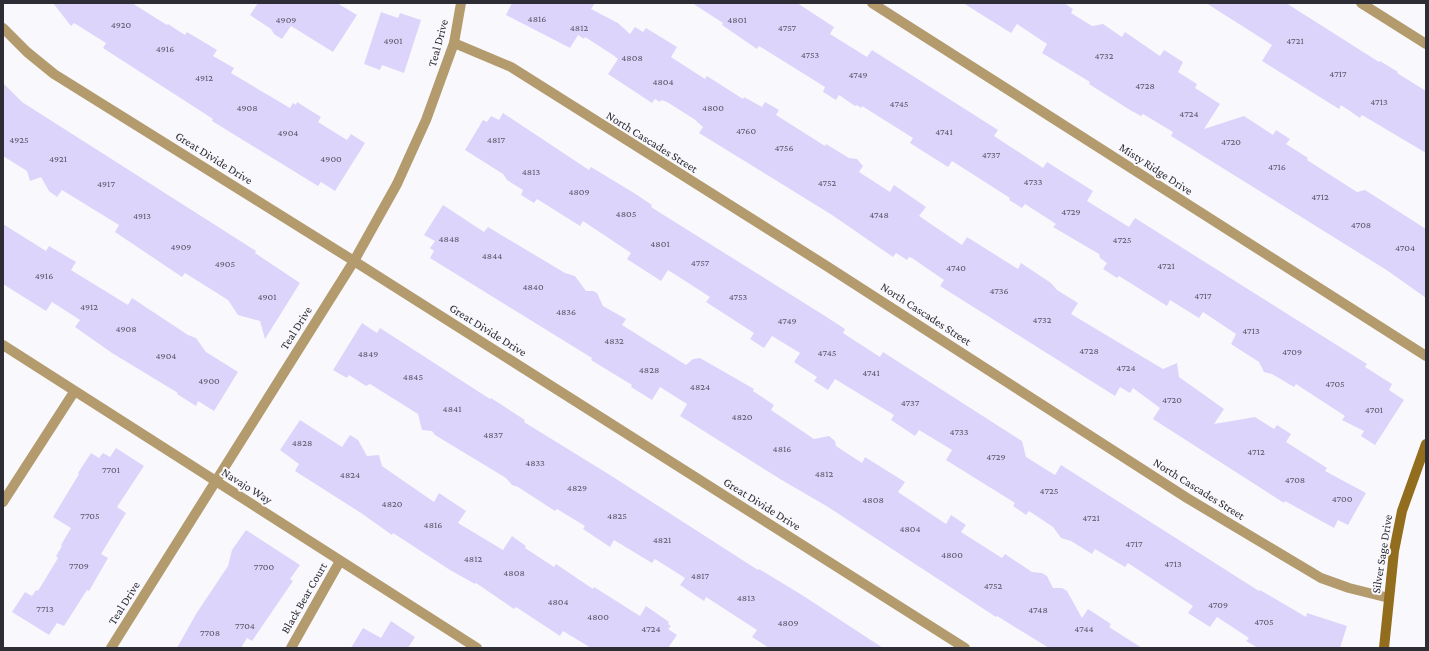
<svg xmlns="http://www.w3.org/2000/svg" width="1429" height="651" font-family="'Crimson Pro',serif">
<rect width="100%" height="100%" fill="#f9f9fd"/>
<g fill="#ddd4fc">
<polygon points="53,3 132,3 167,25 168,24 185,35 187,32 217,50 213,56 234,68 231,73 290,108 293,103 296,105 297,102 321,117 318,122 347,140 351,134 365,143 335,191 321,182 318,186 212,121 213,119 103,48 106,43 74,23 71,26"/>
<polygon points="258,3 337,3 357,15 333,52 291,26 282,39 274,34 271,29 250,15"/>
<polygon points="512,3 595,3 591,9 618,23 630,34 635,27 643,32 646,28 677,47 671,57 705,79 707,76 743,99 744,97 762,107 765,102 779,110 776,115 825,146 826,144 849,158 857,159 863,166 859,172 890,192 894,185 926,207 919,216 962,245 967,237 1018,269 1021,263 1051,283 1057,290 1078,303 1071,314 1163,369 1177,363 1179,377 1224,409 1214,424 1255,417 1274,429 1277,425 1291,434 1286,442 1327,468 1325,471 1366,493 1353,516 1348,525 1338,520 1334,528 1285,501 1284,503 1153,419 1160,408 1133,388 1130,393 1120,387 1115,396 940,286 944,280 912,258 909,257 907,260 896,253 893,257 832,215 699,133 703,127 694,119 667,102 661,100 660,102 655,99 652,103 608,74 618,59 613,55 585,37 584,39 578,35 570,48 506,15"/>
<polygon points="692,3 797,3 834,27 830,34 867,57 872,50 998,130 994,136 1043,168 1047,162 1093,191 1087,201 1129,227 1135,218 1367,364 1365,367 1392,384 1389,390 1404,400 1375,445 1361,436 1364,431 1342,420 1345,416 1296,384 1294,387 1272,374 1264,372 1259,362 1231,344 1236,334 1203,312 1199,318 1170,300 1167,306 1119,276 1117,278 1103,269 1107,263 1100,258 1099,254 1053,227 1056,224 1025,204 1022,208 1009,200 1010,198 952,161 948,167 910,143 913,138 862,106 861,108 857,105 855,106 839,95 836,100 823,92 825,87 759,46 757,49 722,25 723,23"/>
<polygon points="963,3 1064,3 1073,9 1071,13 1092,26 1103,24 1122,37 1125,32 1160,56 1164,50 1183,62 1178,72 1197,84 1195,88 1220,104 1204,129 1244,116 1273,135 1276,130 1290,139 1286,144 1308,158 1307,160 1357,192 1365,190 1426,229 1426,298 1388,271 1171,136 1173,132 1143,114 1141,116 1130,110 1089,84 1090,82 1042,53 1047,44 1017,24 1011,33"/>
<polygon points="1206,3 1286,3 1379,62 1380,61 1398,72 1397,73 1426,91 1426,153 1362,115 1360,118 1341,105 1339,109 1262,61 1272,45"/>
<polygon points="381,12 398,18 400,13 421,20 404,73 382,65 380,70 364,64"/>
<polygon points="3,83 22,102 256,251 255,253 300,283 265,339 260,321 238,315 228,300 185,273 182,277 115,232 119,225 62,190 57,197 49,191 41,177 30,181 27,171 3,156"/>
<polygon points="503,113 589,170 591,167 634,193 652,205 651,207 825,316 845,329 843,333 880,357 883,352 1022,441 1026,457 1055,475 1061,465 1259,591 1260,590 1306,617 1307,613 1347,626 1340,648 1258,648 1246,641 1249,638 1217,617 1210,627 1188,613 1193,606 1128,563 1125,567 1095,549 1092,554 1071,541 1061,538 1053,527 1029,511 1026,515 1013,506 1015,503 946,460 952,450 919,430 915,436 891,420 894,415 835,379 828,390 814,381 817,377 794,362 800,353 772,336 764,348 750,339 754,333 706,302 710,297 668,270 661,281 627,259 631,253 583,221 580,226 537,199 534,203 521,195 523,190 507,180 503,174 465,150 483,120 487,122 491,116 499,120"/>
<polygon points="443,205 484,232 488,227 565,273 575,276 586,291 593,291 597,293 603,306 626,319 622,325 686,365 693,359 700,358 754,389 753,391 774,405 771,410 814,439 829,436 835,441 836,446 862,463 865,457 905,482 898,492 946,524 951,515 966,525 961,532 1002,558 1005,554 1032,572 1042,573 1047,576 1053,588 1062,588 1067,591 1082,618 1088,609 1111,624 1109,627 1142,648 1049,648 997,616 996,617 828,507 780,479 680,416 687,404 660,387 652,400 631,387 632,385 591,360 592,358 430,258 434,251 430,248 435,241 424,235"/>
<polygon points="3,224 46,251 49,246 76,262 71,270 128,305 132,298 188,335 196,338 206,352 238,372 214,411 198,401 196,406 177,394 178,393 112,353 75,327 80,320 52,302 46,311 3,284"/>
<polygon points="362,323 377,333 380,328 490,399 491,398 525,420 524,422 610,475 758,570 759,569 802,595 883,648 769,648 752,637 757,630 706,597 704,601 680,585 685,578 655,559 652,563 614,540 610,547 583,529 585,526 557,509 555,511 518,487 512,485 506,478 435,435 432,431 422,430 418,414 370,384 366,386 349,375 347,378 333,370"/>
<polygon points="300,420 342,447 350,435 358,440 367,456 379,455 382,466 434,502 439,493 466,511 458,523 503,550 512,536 526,546 525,548 554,567 556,564 593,589 594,587 640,616 646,606 669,622 668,624 671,626 668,629 677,635 668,648 591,648 563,631 560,636 516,607 514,609 476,583 475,584 450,570 393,533 392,535 361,513 295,471 299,464 280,450"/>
<polygon points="116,448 144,466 117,507 126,513 101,554 108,558 89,591 87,590 64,626 57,623 49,635 12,612 25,592 32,596 36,590 38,591 58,558 56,556 62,546 61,545 71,528 53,517 79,474 78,473 91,453 99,458 103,453 110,457"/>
<polygon points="246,530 300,565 290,579 293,581 252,641 247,638 241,648 177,648 196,614 228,566 232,550"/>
<polygon points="391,621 415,637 408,648 351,648 363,628 381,638"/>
</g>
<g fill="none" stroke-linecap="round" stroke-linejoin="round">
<g stroke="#b49b6e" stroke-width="10">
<polyline points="872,3 1426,356"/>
<polyline points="1361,3 1426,44"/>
<polyline points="3,28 27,52 54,74 354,261 965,648"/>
<polyline points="454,43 511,67 825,265 1187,498 1321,578 1349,588 1389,598"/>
<polyline points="3,345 477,648"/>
<polyline points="3,502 74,392"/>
<polyline points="111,648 354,261 397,184 426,120 454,43 461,3"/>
<polyline points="291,648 340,561"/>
</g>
<polyline stroke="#916d1d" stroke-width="10" points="1384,648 1394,551 1402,511 1426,444"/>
</g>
<g text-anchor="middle" stroke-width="4" stroke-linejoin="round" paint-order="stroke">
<g font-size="10" fill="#5a5666">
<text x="537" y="22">4816</text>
<text x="286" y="23">4909</text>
<text x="737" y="23">4801</text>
<text x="121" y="28">4920</text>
<text x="579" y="31">4812</text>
<text x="787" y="31">4757</text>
<text x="393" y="44">4901</text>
<text x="1295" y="44">4721</text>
<text x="165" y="52">4916</text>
<text x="810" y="58">4753</text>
<text x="1104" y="59">4732</text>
<text x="632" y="61">4808</text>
<text x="1338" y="77">4717</text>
<text x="858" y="78">4749</text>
<text x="204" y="81">4912</text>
<text x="663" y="85">4804</text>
<text x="1145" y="89">4728</text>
<text x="1379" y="105">4713</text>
<text x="899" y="107">4745</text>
<text x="247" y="111">4908</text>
<text x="713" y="111">4800</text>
<text x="1189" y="117">4724</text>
<text x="746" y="134">4760</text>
<text x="944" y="135">4741</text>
<text x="288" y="136">4904</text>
<text x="19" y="143">4925</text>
<text x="496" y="143">4817</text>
<text x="1231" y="145">4720</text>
<text x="784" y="151">4756</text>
<text x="991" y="158">4737</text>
<text x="58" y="162">4921</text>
<text x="331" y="162">4900</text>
<text x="1277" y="170">4716</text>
<text x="531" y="175">4813</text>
<text x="1033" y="185">4733</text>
<text x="827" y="186">4752</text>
<text x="106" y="187">4917</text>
<text x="579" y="195">4809</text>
<text x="1320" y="200">4712</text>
<text x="1071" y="215">4729</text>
<text x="626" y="217">4805</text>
<text x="879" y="218">4748</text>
<text x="142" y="219">4913</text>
<text x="1361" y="228">4708</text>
<text x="449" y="242">4848</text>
<text x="1122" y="243">4725</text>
<text x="660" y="247">4801</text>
<text x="181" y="250">4909</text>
<text x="1405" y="251">4704</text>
<text x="492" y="259">4844</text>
<text x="700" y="266">4757</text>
<text x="225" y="267">4905</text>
<text x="1166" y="269">4721</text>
<text x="956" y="271">4740</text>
<text x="44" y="279">4916</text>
<text x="533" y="290">4840</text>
<text x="999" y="294">4736</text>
<text x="1203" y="299">4717</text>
<text x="267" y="300">4901</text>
<text x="738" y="300">4753</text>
<text x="89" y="310">4912</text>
<text x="566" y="315">4836</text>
<text x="1042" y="323">4732</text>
<text x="787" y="324">4749</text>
<text x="126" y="332">4908</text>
<text x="1251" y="334">4713</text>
<text x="614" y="344">4832</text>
<text x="1089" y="354">4728</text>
<text x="1292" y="355">4709</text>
<text x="827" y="356">4745</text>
<text x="368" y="357">4849</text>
<text x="166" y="359">4904</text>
<text x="1126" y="371">4724</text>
<text x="649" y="373">4828</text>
<text x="871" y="376">4741</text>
<text x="413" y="380">4845</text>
<text x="209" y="384">4900</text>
<text x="1335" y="387">4705</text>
<text x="700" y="390">4824</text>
<text x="1172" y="403">4720</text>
<text x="910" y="406">4737</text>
<text x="452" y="412">4841</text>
<text x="1374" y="413">4701</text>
<text x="742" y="420">4820</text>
<text x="959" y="435">4733</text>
<text x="493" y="438">4837</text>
<text x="302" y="446">4828</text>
<text x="782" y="452">4816</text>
<text x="1256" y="455">4712</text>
<text x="996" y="460">4729</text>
<text x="535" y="466">4833</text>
<text x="111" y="473">7701</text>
<text x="824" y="477">4812</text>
<text x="350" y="478">4824</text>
<text x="1295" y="483">4708</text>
<text x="577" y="491">4829</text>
<text x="1049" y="494">4725</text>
<text x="1342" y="502">4700</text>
<text x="873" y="503">4808</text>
<text x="392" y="507">4820</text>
<text x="90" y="519">7705</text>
<text x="617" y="519">4825</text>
<text x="1091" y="521">4721</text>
<text x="433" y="528">4816</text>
<text x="910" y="532">4804</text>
<text x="662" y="543">4821</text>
<text x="1134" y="547">4717</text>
<text x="952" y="558">4800</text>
<text x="473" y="562">4812</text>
<text x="1173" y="567">4713</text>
<text x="79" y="569">7709</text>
<text x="264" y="570">7700</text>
<text x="514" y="576">4808</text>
<text x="700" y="579">4817</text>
<text x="993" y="589">4752</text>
<text x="746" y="601">4813</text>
<text x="558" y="605">4804</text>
<text x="1218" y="608">4709</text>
<text x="45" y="612">7713</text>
<text x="1038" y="613">4748</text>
<text x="598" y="620">4800</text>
<text x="1264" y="625">4705</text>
<text x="788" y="626">4809</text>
<text x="245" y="629">7704</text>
<text x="651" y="632">4724</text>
<text x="1084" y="632">4744</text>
<text x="210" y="636">7708</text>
</g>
<g font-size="12" fill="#2e2c34" stroke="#f9f9fd">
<text transform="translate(438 43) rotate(-75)" y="4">Teal Drive</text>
<text transform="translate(652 142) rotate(32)" y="4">North Cascades Street</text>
<text transform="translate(214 158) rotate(32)" y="4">Great Divide Drive</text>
<text transform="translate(1156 169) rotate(33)" y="4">Misty Ridge Drive</text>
<text transform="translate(926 314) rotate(33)" y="4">North Cascades Street</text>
<text transform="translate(296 328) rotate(-58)" y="4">Teal Drive</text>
<text transform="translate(488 330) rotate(32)" y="4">Great Divide Drive</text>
<text transform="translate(247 486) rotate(32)" y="4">Navajo Way</text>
<text transform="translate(1199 489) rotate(32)" y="4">North Cascades Street</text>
<text transform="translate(762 504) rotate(32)" y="4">Great Divide Drive</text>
<text transform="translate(1382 554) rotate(-81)" y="4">Silver Sage Drive</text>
<text transform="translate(304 598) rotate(-60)" y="4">Black Bear Court</text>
<text transform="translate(124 603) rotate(-58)" y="4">Teal Drive</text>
</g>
</g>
<rect width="1429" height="651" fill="none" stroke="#2e2c34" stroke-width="8"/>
</svg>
